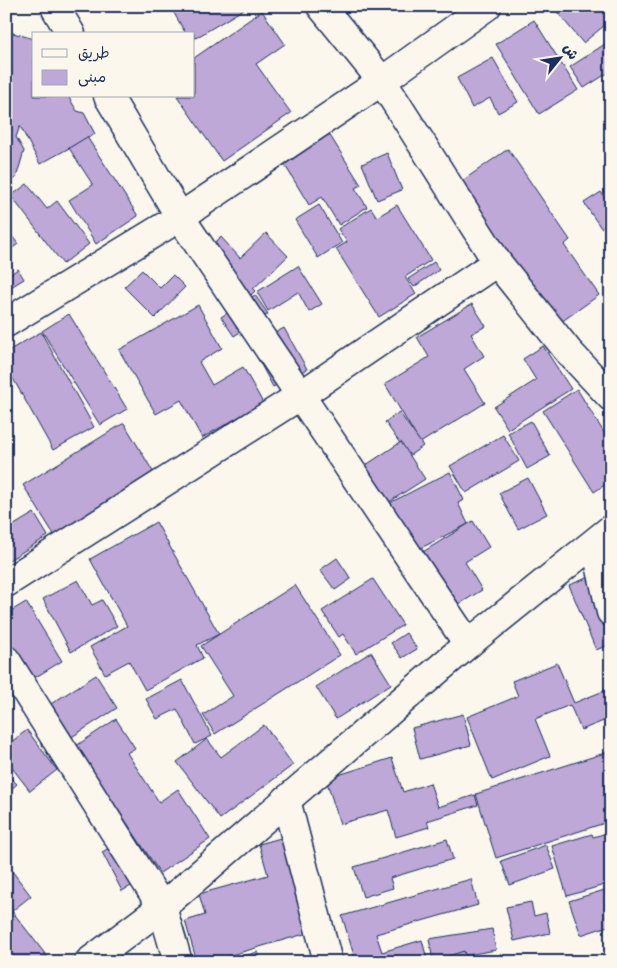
<svg xmlns="http://www.w3.org/2000/svg" width="617" height="968" font-family="Sriracha,'Playpen Sans Arabic',sans-serif">
<rect width="100%" height="100%" fill="#fbf7ec"/>
<filter id="ink" filterUnits="userSpaceOnUse"><feTurbulence type="fractalNoise" baseFrequency=".02" numOctaves="2"/><feDisplacementMap in="SourceGraphic" scale="10" xChannelSelector="R" yChannelSelector="G"/><feConvolveMatrix kernelMatrix="1 2 1 2 8 2 1 2 1" color-interpolation-filters="sRGB"/></filter>
<g filter="url(#ink)">
<g fill="#bda8d7" stroke="#1b2f5e">
<polygon points="170,6 242,6 244,9 194,39 194,34 186,34"/>
<polygon points="563,6 611,6 611,20 583,43 557,12"/>
<polygon points="262,11 285,44 256,64 291,113 222,161 177,96 194,96 194,58"/>
<polygon points="534,20 578,90 539,114 496,44"/>
<polygon points="6,31 34,39 34,96 68,96 77,111 84,113 95,134 40,164 20,126 16,137 24,151 16,178 6,183"/>
<polygon points="611,40 611,71 584,88 570,67"/>
<polygon points="493,58 518,102 498,113 490,98 472,108 457,78"/>
<polygon points="329,134 361,185 355,188 367,207 339,225 322,197 309,205 283,162"/>
<polygon points="87,137 138,216 96,244 69,200 93,185 69,148"/>
<polygon points="508,149 570,240 564,245 599,295 540,337 442,195"/>
<polygon points="387,153 402,190 377,200 362,164"/>
<polygon points="27,184 47,209 57,201 89,244 63,264 11,196"/>
<polygon points="601,192 611,208 611,222 601,228 584,203"/>
<polygon points="319,205 342,243 318,258 295,220"/>
<polygon points="397,205 431,260 405,277 416,294 379,317 336,249 347,242 338,229 371,208 377,217"/>
<polygon points="6,228 18,244 6,253"/>
<polygon points="266,233 288,256 253,289 255,291 245,301 195,261 221,237 240,258"/>
<polygon points="434,262 439,270 414,287 408,279"/>
<polygon points="298,266 322,304 309,312 298,292 268,311 257,292"/>
<polygon points="18,269 24,279 6,290 6,277"/>
<polygon points="142,270 160,288 173,275 185,287 155,318 124,287"/>
<polygon points="255,295 268,314 234,336 221,317"/>
<polygon points="472,304 486,326 471,334 484,356 464,369 485,403 420,443 385,384 429,357 417,337"/>
<polygon points="198,305 222,348 199,362 212,385 243,367 263,403 202,438 181,400 156,414 119,350"/>
<polygon points="69,314 127,409 100,425 42,331"/>
<polygon points="284,328 307,369 273,387 251,346"/>
<polygon points="41,332 94,427 53,450 6,366 6,352"/>
<polygon points="543,346 571,389 508,429 494,407 536,380 523,359"/>
<polygon points="577,389 611,444 611,481 594,492 543,411"/>
<polygon points="399,412 423,446 409,456 385,422"/>
<polygon points="531,421 550,456 527,469 508,433"/>
<polygon points="124,423 155,475 55,536 23,485"/>
<polygon points="503,435 519,461 466,493 450,466"/>
<polygon points="401,442 425,479 383,506 360,469"/>
<polygon points="450,472 464,500 458,503 468,524 417,550 378,509"/>
<polygon points="528,478 547,514 518,529 499,493"/>
<polygon points="34,513 48,536 6,562 6,530"/>
<polygon points="473,521 489,547 465,562 482,590 443,614 410,560"/>
<polygon points="156,522 219,634 197,645 203,658 145,690 129,661 105,674 90,647 127,626 90,559"/>
<polygon points="337,558 351,579 335,590 320,570"/>
<polygon points="592,576 611,623 611,644 596,650 569,585"/>
<polygon points="373,579 403,625 356,654 343,634 339,637 322,611"/>
<polygon points="78,580 92,605 102,600 117,626 71,652 43,599"/>
<polygon points="295,585 340,655 215,734 203,715 233,696 201,646"/>
<polygon points="26,602 62,661 26,683 6,652 6,614"/>
<polygon points="406,633 417,649 402,658 391,643"/>
<polygon points="371,652 391,684 336,719 316,687"/>
<polygon points="557,663 574,703 606,690 611,702 611,718 581,730 570,705 535,719 550,756 492,780 467,717 518,696 512,681"/>
<polygon points="96,675 117,708 67,740 46,707"/>
<polygon points="182,680 212,736 195,744 177,709 157,719 146,699"/>
<polygon points="463,714 471,745 420,759 412,728"/>
<polygon points="116,719 135,748 127,753 159,802 178,789 210,839 160,873 76,746"/>
<polygon points="264,725 293,765 220,819 177,762 207,739 221,757"/>
<polygon points="27,730 57,770 30,791 6,760 6,746"/>
<polygon points="611,751 611,821 496,858 476,794"/>
<polygon points="392,758 403,792 430,783 438,807 475,795 478,805 427,821 429,827 396,837 388,810 340,824 326,779"/>
<polygon points="6,773 17,784 6,794"/>
<polygon points="611,832 611,883 567,896 552,846 592,834 593,837"/>
<polygon points="288,836 315,931 207,962 197,962 185,921 205,915 199,894 268,875 259,844"/>
<polygon points="447,839 453,859 390,878 393,888 363,897 354,867"/>
<polygon points="122,841 142,880 122,891 102,852"/>
<polygon points="546,845 555,869 510,885 501,861"/>
<polygon points="6,863 31,896 12,911 49,959 45,962 6,962"/>
<polygon points="471,879 478,905 376,934 382,952 422,940 427,959 419,962 356,962 342,916"/>
<polygon points="611,888 611,925 581,935 569,901"/>
<polygon points="531,902 534,916 546,913 550,933 514,941 506,907"/>
<polygon points="492,929 496,950 433,961 429,939"/>
<polygon points="464,951 467,962 430,962"/>
<polygon points="258,952 261,962 222,962"/>
<polygon points="611,954 611,962 605,962 603,956"/>
<polygon points="162,955 164,962 136,962"/>
</g>
<g fill="none" stroke-linecap="round" stroke-linejoin="round">
<defs>
<g id="minor">
<polyline points="321,6 382,81 497,262 568,351 611,397"/>
<polyline points="56,9 71,34"/>
<polyline points="108,96 180,217 468,644"/>
<polyline points="6,323 180,217 382,81 487,6"/>
<polyline points="595,543 611,612"/>
<polyline points="6,583 301,395 497,262"/>
<polyline points="6,660 162,907 178,962"/>
<polyline points="286,800 328,962"/>
<polyline points="89,962 162,907 468,644 611,529"/>
</g>
</defs>
<use href="#minor" stroke="#1b2f5e" stroke-width="31"/>
<use href="#minor" stroke="#fbf7ec" stroke-width="28"/>
</g>
</g>
<rect width="617" height="968" fill="none" stroke="#fbf7ec" stroke-width="25"/>
<rect x="12" y="12" width="592" height="943" fill="none" stroke="#1b2f5e" stroke-width="2" filter="url(#ink)"/>
<rect x="32" y="32" width="162" height="65" fill="#fbf7ec" stroke="#a1a7b3"/>
<rect x="42" y="49" width="25" height="8" fill="#fbf7ec" stroke="#a1a7b3"/>
<text x="78" y="58" font-size="15" fill="#1b2f5e">طريق</text>
<rect x="42" y="70" width="25" height="15" fill="#bda8d7" stroke="#a1a7b3"/>
<text x="78" y="82" font-size="15" fill="#1b2f5e">مبنى</text>
<g transform="translate(560 58) rotate(60)" stroke="#fbf7ec" stroke-width="4" paint-order="stroke">
<path d="M0-4L9 19L0 12L-9 19Z" fill="#1b2f5e"/>
<text y="-8" font-size="14" font-weight="bold" text-anchor="middle" fill="#1b2f5e">ش</text>
</g>
</svg>
